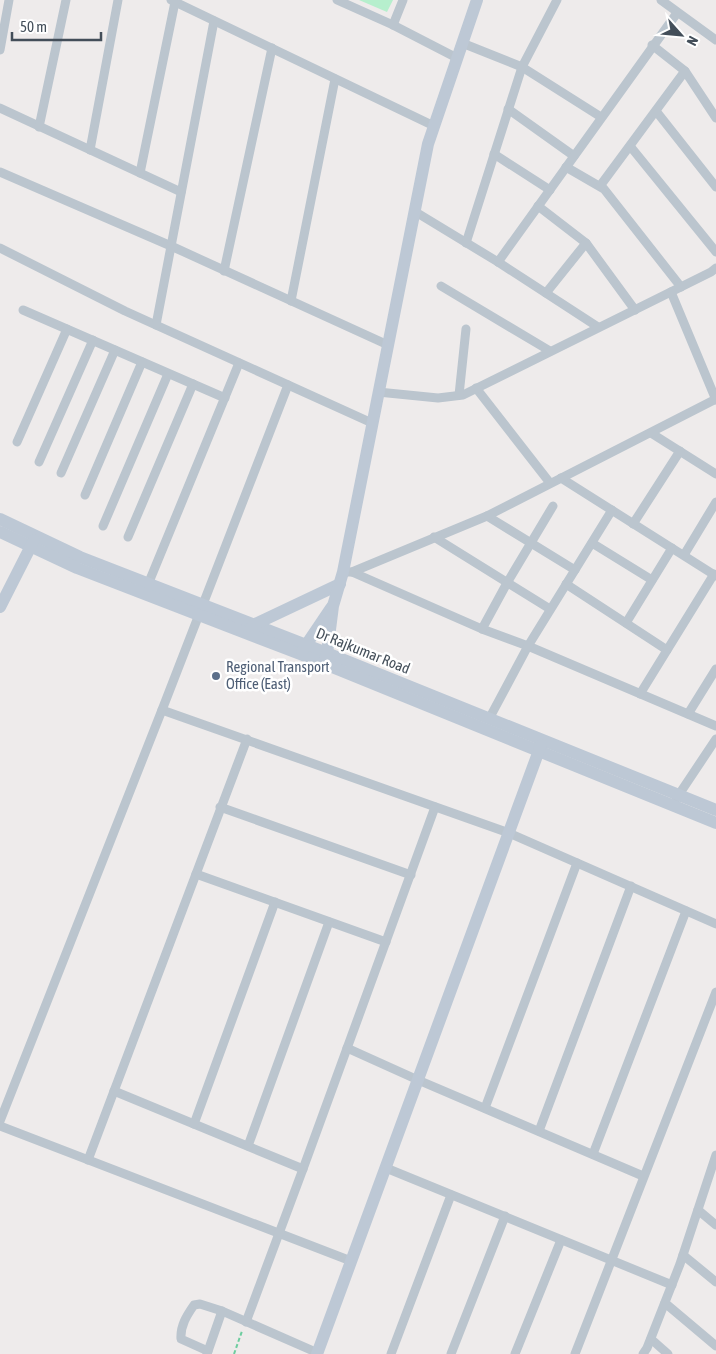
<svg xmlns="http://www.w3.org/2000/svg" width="716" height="1354" font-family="'Asap Condensed',sans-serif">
<rect width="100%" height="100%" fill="#eeebeb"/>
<polygon fill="#b6efcd" points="359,0 393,0 387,12"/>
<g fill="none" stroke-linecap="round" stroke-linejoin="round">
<polyline stroke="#6ecd9f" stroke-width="2" stroke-dasharray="4 2.5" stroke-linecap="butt" points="234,1354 242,1331"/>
<g stroke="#bbc5ce" stroke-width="9">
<polyline points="171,0 434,126"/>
<polyline points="337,0 393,25 457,58"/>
<polyline points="661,0 716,40"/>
<polyline points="393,25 403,0"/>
<polyline points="462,43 522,67 601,117"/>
<polyline points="652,45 685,71 716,118"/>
<polyline points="0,50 9,0"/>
<polyline points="0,108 181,192"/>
<polyline points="508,109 574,156"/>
<polyline points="656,111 716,187"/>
<polyline points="39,127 66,0"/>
<polyline points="630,146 716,252"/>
<polyline points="90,150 118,0"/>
<polyline points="494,154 550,190"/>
<polyline points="566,167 604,189 681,287"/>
<polyline points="0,172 171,246 388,345"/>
<polyline points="140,173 175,2"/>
<polyline points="600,186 685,71"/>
<polyline points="538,206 586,243 635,310"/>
<polyline points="414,211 498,262 598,327"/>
<polyline points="466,243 522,67 557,0"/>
<polyline points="0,248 125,311 372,423"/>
<polyline points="498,262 677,13"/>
<polyline points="224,271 272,48"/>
<polyline points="441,286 550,351"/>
<polyline points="671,292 716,400"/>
<polyline points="546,293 586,243"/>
<polyline points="291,301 335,79"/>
<polyline points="23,310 225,398"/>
<polyline points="156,325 214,21"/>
<polyline points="476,388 550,483"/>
<polyline points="378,392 438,398 463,395 711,272 716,268"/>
<polyline points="459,395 466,329"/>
<polyline points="651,433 716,474"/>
<polyline points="17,442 67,329"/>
<polyline points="39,462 93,340"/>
<polyline points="61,473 115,350"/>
<polyline points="561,478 716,576"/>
<polyline points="85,495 142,362"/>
<polyline points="487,516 575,570"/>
<polyline points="633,524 680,451"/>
<polyline points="103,526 168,374"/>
<polyline points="128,537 193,384"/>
<polyline points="434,537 550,609"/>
<polyline points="592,543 652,580"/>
<polyline points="684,555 716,502"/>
<polyline points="343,572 352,572 487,516 716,399"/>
<polyline points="352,572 482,629 528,646 716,726"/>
<polyline points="149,582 239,363"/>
<polyline points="566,584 667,650"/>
<polyline points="626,623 672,548"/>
<polyline points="482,629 507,583 553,506"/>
<polyline points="640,694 714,574"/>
<polyline points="162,710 509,833 716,924"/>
<polyline points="688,714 716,669"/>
<polyline points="489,719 528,646 612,510"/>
<polyline points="676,799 716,739"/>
<polyline points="220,807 411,875"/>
<polyline points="196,874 386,942"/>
<polyline points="347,1048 418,1080 643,1176"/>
<polyline points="114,1091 303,1169"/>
<polyline points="485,1108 577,863"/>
<polyline points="0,1121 162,710 288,385"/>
<polyline points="194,1124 275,902"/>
<polyline points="0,1126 351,1261"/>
<polyline points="539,1131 631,886"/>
<polyline points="248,1146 329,922"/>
<polyline points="593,1154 686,911"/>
<polyline points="88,1160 247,739"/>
<polyline points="386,1168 672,1285"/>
<polyline points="698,1210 716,1225"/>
<polyline points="683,1255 716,1282"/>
<polyline points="665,1303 716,1346"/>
<polyline points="246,1322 303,1169 435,807"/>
<polyline points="651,1339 668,1354"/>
<path d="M208 1351 181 1339C180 1326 187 1315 194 1305L200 1304 222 1311 318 1353"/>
<polyline points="207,1354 222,1311"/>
<polyline points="391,1354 451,1195"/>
<polyline points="451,1354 505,1216"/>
<polyline points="515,1354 561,1240"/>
<polyline points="575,1354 716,992"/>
<polyline points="643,1354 647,1348 680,1264 716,1155"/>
</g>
<g stroke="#bdc8d5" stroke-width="12">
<polyline points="0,519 80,557 327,653 716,810"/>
<polyline points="0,532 77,568 300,654 716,823"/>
<polyline points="0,607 34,540"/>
<polyline points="251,628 253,625 340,584"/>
<polyline points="302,651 331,608"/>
<polyline points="325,659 327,653 333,606 343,572 428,144 477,0"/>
<polyline points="317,1354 541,745"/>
</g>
</g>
<circle fill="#5c6f8a" stroke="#fff" stroke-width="2" cx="216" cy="676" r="5"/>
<g text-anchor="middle" stroke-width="5" stroke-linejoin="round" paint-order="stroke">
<g font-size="15" fill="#434e59" stroke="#fff">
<text transform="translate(363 651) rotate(22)" y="5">Dr Rajkumar Road</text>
</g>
<g font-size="15" fill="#4e5e75" stroke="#fff" text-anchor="start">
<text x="226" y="672">Regional Transport<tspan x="226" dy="17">Office (East)</tspan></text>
</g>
</g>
<g transform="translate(681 35) rotate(117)" stroke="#ffffff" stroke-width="4" paint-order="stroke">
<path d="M0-4L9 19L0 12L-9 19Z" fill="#434e59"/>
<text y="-8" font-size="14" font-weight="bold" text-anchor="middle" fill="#434e59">N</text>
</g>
<path d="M12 32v8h89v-8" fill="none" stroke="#434e59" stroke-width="2.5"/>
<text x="20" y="32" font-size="15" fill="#434e59" stroke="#ffffff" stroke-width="4" paint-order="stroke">50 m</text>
</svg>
